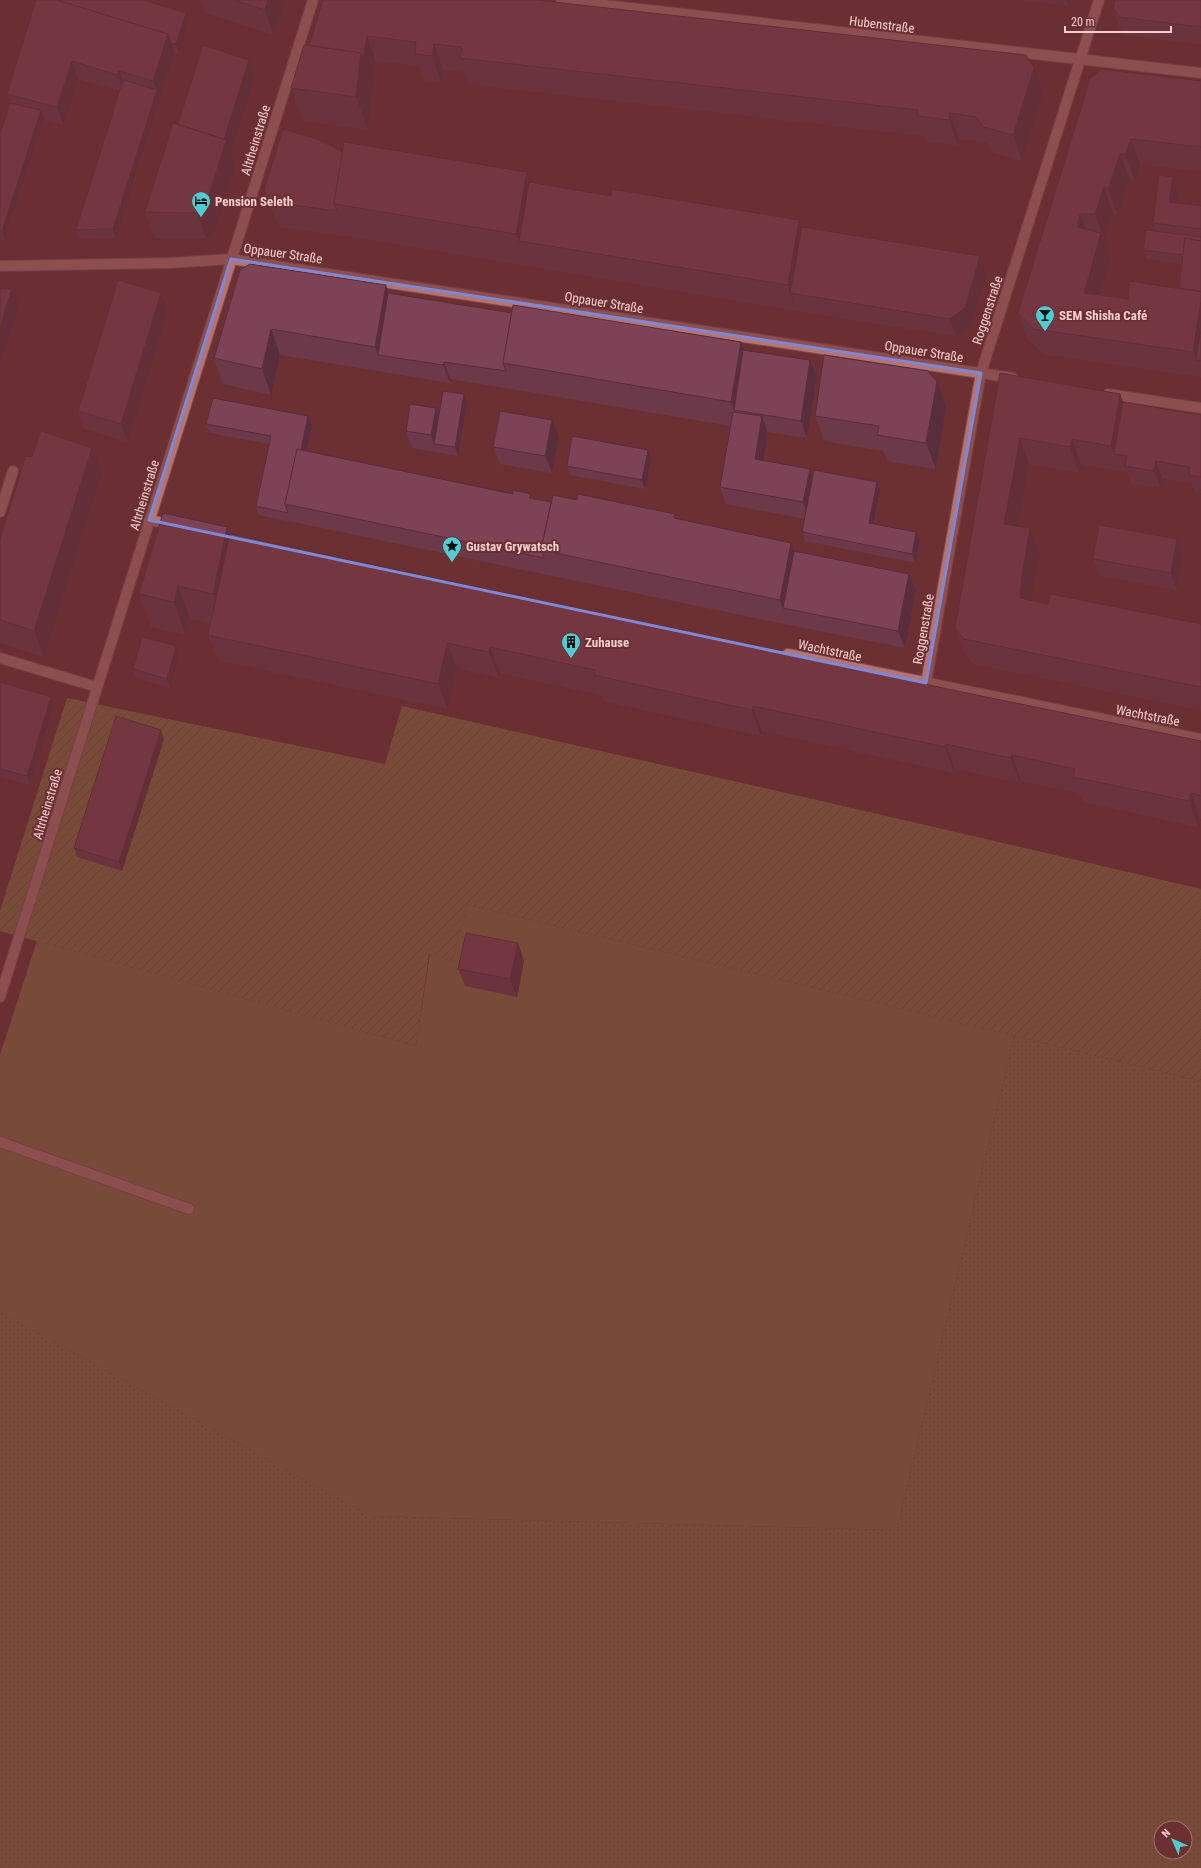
<svg xmlns="http://www.w3.org/2000/svg" width="1201" height="1868" font-family="'Roboto Condensed',sans-serif">
<defs>
<pattern id="park-dots" width="8" height="8" patternUnits="userSpaceOnUse"><rect width="8" height="8" fill="#886d3f"/><path d="M2 2h.1M6 6h.1" fill="none" stroke="#6c583f" stroke-width="1.8" stroke-linecap="round"/></pattern>
<pattern id="garden-furrows" width="10" height="10" patternUnits="userSpaceOnUse"><rect width="10" height="10" fill="#886d3f"/><path d="M-1 1l2-2M0 10L10 0M9 11l2-2" fill="none" stroke="#6c583f"/></pattern>
</defs>
<rect width="100%" height="100%" fill="#6c3033"/>
<polygon fill="#886d3f" points="468,905 1014,1036 897,1530 371,1516 0,1312 0,1055 37,941 416,1046 430,954 452,961"/>
<path fill="url(#park-dots)" fill-rule="evenodd" d="M1014 1036 1201 1081V1868H0V1312L371 1516 897 1530ZM1161 1828H1185V1852H1161Z"/>
<polygon fill="url(#garden-furrows)" points="67,698 385,764 402,706 830,803 1201,889 1201,1081 468,905 452,961 429,954 416,1046 0,931 0,911"/>
<g fill="none" stroke-linecap="round" stroke-linejoin="round">
<defs>
<g id="lane">
<polyline points="0,512 13,471"/>
<polyline points="0,658 97,687"/>
<polyline points="0,1142 189,1209"/>
</g>
<g id="street">
<polyline points="561,0 1201,73"/>
<polyline points="0,266 170,263 231,259 1013,378"/>
<polyline points="1108,394 1201,408"/>
<polyline points="149,520 173,525"/>
<polyline points="788,654 1201,739"/>
<polyline points="926,683 981,373 1099,0"/>
<polyline points="0,997 313,0"/>
</g>
</defs>
<use href="#lane" stroke="#835054" stroke-width="12"/>
<use href="#street" stroke="#835054" stroke-width="12"/>
<use href="#lane" stroke="#b67373" stroke-width="10"/>
<use href="#street" stroke="#b67373" stroke-width="10"/>
</g>
<g fill="#6c394a">
<polygon points="36,0 186,13 189,22 179,53 174,52 116,238 79,239 76,230 120,91 78,79 64,125 44,120 5,240 0,240 0,134 10,103 7,94"/>
<polygon points="200,0 285,0 274,35 205,13"/>
<polygon points="323,0 1043,93 1022,161 992,152 986,142 959,139 958,145 927,142 925,136 469,84 465,72 443,70 441,82 424,80 419,66 376,61 373,86 368,130 303,121 291,88 309,45"/>
<polygon points="1018,0 1069,0 1069,6"/>
<polygon points="1201,0 1201,44 1126,35 1119,26 1113,8"/>
<polygon points="255,77 231,153 236,165 215,231 206,238 154,238 145,212 178,124"/>
<polygon points="1090,79 1201,81 1201,171 1140,164 1135,181 1130,179 1118,215 1113,213 1104,239 1103,239 1110,259 1100,295 1128,299 1179,288 1182,264 1147,259 1143,250 1156,231 1153,223 1173,177 1179,195 1178,203 1201,206 1201,377 1044,354 1027,339 1018,313"/>
<polygon points="343,152 611,196 799,220 802,228 980,256 987,274 971,326 956,336 797,311 346,236 281,227 274,216 264,190"/>
<polygon points="240,270 388,293 512,313 741,342 743,350 810,360 817,377 807,438 768,432 768,434 764,461 810,469 813,477 877,482 880,491 874,524 920,541 916,563 805,541 802,532 805,519 726,504 720,487 730,426 512,389 450,379 450,383 280,355 271,395 223,384 214,358"/>
<polygon points="168,311 128,442 84,429 78,411"/>
<polygon points="1000,373 1120,394 1123,402 1201,415 1201,493 1195,492 1192,484 1162,478 1161,488 1131,483 1127,472 1081,464 1079,473 1029,464 1018,526 1040,554 1031,601 1048,604 1201,624 1201,710 973,664 965,654 955,628"/>
<polygon points="464,394 467,403 458,456 412,448 406,431 436,408 439,416"/>
<polygon points="946,407 936,469 887,461 883,451 824,441 815,416"/>
<polygon points="308,416 312,425 306,451 513,494 531,494 532,498 551,502 577,500 675,514 676,519 794,551 909,574 916,591 905,648 789,625 259,515 256,506 269,444 210,433 206,424"/>
<polygon points="559,438 552,473 500,464 493,447"/>
<polygon points="651,459 645,489 570,475 567,466"/>
<polygon points="102,473 44,657 0,643 0,539"/>
<polygon points="227,527 230,534 957,691 1201,741 1201,819 1200,819 1198,827 1083,802 1079,793 1021,781 1020,783 955,769 954,773 762,731 761,736 603,701 601,695 500,673 499,678 457,668 448,709 218,660 208,635 211,623 190,619 186,635 151,627 139,594"/>
<polygon points="1183,557 1177,590 1100,576 1093,559"/>
<polygon points="176,646 179,655 170,688 136,678 133,669"/>
<polygon points="0,682 54,705 30,785 0,777"/>
<polygon points="164,739 122,871 77,857 74,848"/>
<polygon points="524,961 517,997 465,986 458,969"/>
</g>
<g fill="#582e3c">
<polygon points="268,0 285,0 274,35 265,10"/>
<polygon points="1067,0 1069,0 1069,6"/>
<polygon points="186,13 189,22 179,53 176,44"/>
<polygon points="168,34 174,52 116,238 113,229 157,90 153,81"/>
<polygon points="367,36 376,61 373,86 368,130 356,97 361,53"/>
<polygon points="434,44 443,70 441,82 432,56"/>
<polygon points="249,60 255,77 231,153 236,165 215,231 206,238 197,213 222,145"/>
<polygon points="72,61 78,79 64,125 57,107"/>
<polygon points="1034,68 1043,93 1022,161 1013,135"/>
<polygon points="119,71 125,88 124,92 117,75"/>
<polygon points="41,110 44,118 5,240 2,231"/>
<polygon points="950,113 959,139 958,145 949,120"/>
<polygon points="1131,139 1140,164 1135,181 1125,155"/>
<polygon points="1120,154 1130,179 1118,215 1108,189"/>
<polygon points="527,172 539,205 519,241 516,234"/>
<polygon points="1173,177 1179,195 1176,219 1169,202"/>
<polygon points="1104,187 1113,213 1104,239 1095,214"/>
<polygon points="1080,214 1090,239 1077,227"/>
<polygon points="799,220 808,245 790,293 797,311 788,285"/>
<polygon points="1101,233 1110,259 1093,319 1084,293"/>
<polygon points="980,256 987,274 971,326 956,336 950,319"/>
<polygon points="386,285 395,310 378,355 375,347"/>
<polygon points="12,289 19,306 0,365 0,327"/>
<polygon points="161,293 168,311 128,442 121,424"/>
<polygon points="1201,301 1201,361 1196,360 1193,352"/>
<polygon points="271,329 280,355 271,395 262,369"/>
<polygon points="741,342 750,367 734,410 731,402"/>
<polygon points="810,360 817,377 807,438 801,421"/>
<polygon points="444,362 450,379 450,383 443,365"/>
<polygon points="937,382 946,407 936,469 926,443"/>
<polygon points="464,394 467,403 458,456 455,447"/>
<polygon points="1120,394 1129,420 1114,454 1111,446"/>
<polygon points="436,408 442,426 434,444 431,435"/>
<polygon points="308,416 312,425 295,506 290,505"/>
<polygon points="762,416 768,434 761,477 755,459"/>
<polygon points="552,420 559,438 552,473 545,456"/>
<polygon points="1020,438 1029,464 1014,549 1004,524"/>
<polygon points="1072,439 1081,464 1079,473 1070,447"/>
<polygon points="92,448 102,473 44,657 34,631"/>
<polygon points="648,450 651,459 645,489 642,480"/>
<polygon points="1156,461 1162,478 1161,488 1154,471"/>
<polygon points="810,469 816,487 809,520 803,502"/>
<polygon points="877,482 880,491 872,532 869,523"/>
<polygon points="227,527 239,559 225,627 213,594"/>
<polygon points="1030,528 1040,554 1031,601 1020,598 1022,576"/>
<polygon points="916,532 920,541 916,563 912,554"/>
<polygon points="1177,539 1183,557 1177,590 1171,573"/>
<polygon points="791,543 800,568 783,608 789,625 780,600"/>
<polygon points="909,574 916,591 905,648 898,631"/>
<polygon points="178,586 190,619 186,635 174,602"/>
<polygon points="447,643 457,668 448,709 438,684"/>
<polygon points="176,646 179,655 170,688 167,679"/>
<polygon points="490,647 500,673 499,678 489,652"/>
<polygon points="51,697 54,705 30,785 27,776"/>
<polygon points="753,706 762,731 761,736 752,710"/>
<polygon points="161,730 164,739 122,871 119,862"/>
<polygon points="945,744 955,769 954,773 945,747"/>
<polygon points="1012,755 1021,781 1020,783 1011,758"/>
<polygon points="1191,793 1200,819 1198,827 1189,801"/>
<polygon points="518,943 524,961 517,997 510,979"/>
</g>
<g fill="#7e4256" stroke="#582e3c">
<polygon points="36,0 57,0 168,34 153,81 119,71 117,75 72,61 57,107 7,94"/>
<polygon points="57,0 143,0 186,13 176,44 171,43 168,34"/>
<polygon points="234,0 268,0 265,10"/>
<polygon points="323,0 536,0 1026,55 1034,68 1013,135 983,127 976,117 950,113 949,120 918,116 918,110 460,58 462,47 434,44 432,56 415,54 416,42 367,36 363,60 361,53 309,45"/>
<polygon points="1115,0 1201,0 1201,27 1120,17 1113,8"/>
<polygon points="203,45 249,60 224,139 178,124"/>
<polygon points="304,45 361,53 356,97 291,88"/>
<polygon points="1101,69 1201,81 1201,147 1131,139 1125,155 1120,154 1108,189 1104,187 1095,214 1080,214 1077,227 1101,233 1084,293 1128,299 1130,281 1201,292 1201,301 1193,352 1034,329 1018,313 1090,79"/>
<polygon points="123,80 157,90 113,229 76,230"/>
<polygon points="10,103 41,110 2,231 0,231 0,134"/>
<polygon points="173,123 226,140 206,205 197,213 145,212"/>
<polygon points="283,129 317,139 343,152 334,204 337,211 271,202 264,190"/>
<polygon points="344,142 527,172 516,234 334,204"/>
<polygon points="1159,175 1173,177 1169,202 1201,206 1201,229 1153,223"/>
<polygon points="529,182 611,196 612,189 799,220 788,285 519,241"/>
<polygon points="802,227 980,256 965,308 950,319 790,293"/>
<polygon points="1146,230 1201,237 1201,241 1185,238 1183,255 1143,250"/>
<polygon points="1185,238 1201,241 1201,291 1179,288"/>
<polygon points="250,264 386,285 375,347 271,329 262,369 214,358 240,270"/>
<polygon points="118,280 161,293 121,424 78,411"/>
<polygon points="0,289 12,289 0,327"/>
<polygon points="388,293 512,313 503,363 506,371 444,362 443,365 378,355"/>
<polygon points="513,305 741,342 731,402 503,363"/>
<polygon points="1201,328 1201,361 1196,360"/>
<polygon points="743,350 810,360 801,421 734,410"/>
<polygon points="824,355 928,371 937,382 926,443 877,435 879,426 815,416"/>
<polygon points="1000,373 1120,394 1111,446 1072,439 1070,447 1020,438 1004,524 1030,528 1022,576 1020,598 1048,604 1051,594 1201,624 1201,687 964,639 955,628"/>
<polygon points="443,391 464,394 455,447 434,444"/>
<polygon points="213,398 308,416 301,450 297,449 285,504 288,513 256,506 271,436 206,424"/>
<polygon points="1123,402 1201,415 1201,477 1189,475 1190,467 1156,461 1154,471 1125,466 1127,456 1114,454"/>
<polygon points="410,404 436,408 431,435 406,431"/>
<polygon points="500,411 552,420 545,456 493,447"/>
<polygon points="733,412 762,416 755,459 810,469 803,502 720,487"/>
<polygon points="41,431 92,448 34,631 0,620 0,539 26,456 32,457"/>
<polygon points="572,436 648,450 642,480 567,466"/>
<polygon points="297,449 513,494 513,490 531,494 529,498 551,502 541,550 544,558 285,504"/>
<polygon points="814,470 877,482 869,523 916,532 912,554 802,532"/>
<polygon points="578,494 675,514 674,518 791,543 780,600 541,550 553,495 577,500"/>
<polygon points="163,513 227,527 213,594 178,586 174,602 139,594"/>
<polygon points="1099,525 1177,539 1171,573 1093,559"/>
<polygon points="230,534 957,691 1201,741 1201,796 1191,793 1189,801 1073,777 1075,769 1012,755 1011,758 945,744 945,747 753,706 752,710 594,675 595,670 490,647 489,652 447,643 438,684 208,635"/>
<polygon points="794,551 909,574 898,631 783,608"/>
<polygon points="142,637 176,646 167,679 133,669"/>
<polygon points="0,682 51,697 27,776 0,769"/>
<polygon points="116,716 161,730 119,862 74,848"/>
<polygon points="466,933 518,943 510,979 458,969"/>
</g>
<path d="M0 0H1201V1868H0ZM231 259 981 373 926 683 149 520Z" fill="#6c3033" fill-opacity=".55" fill-rule="evenodd"/>
<path fill="none" stroke="#7e88d4" stroke-width="3" stroke-linejoin="round" d="M231 259 981 373 926 683 149 520Z"/>
<defs>
<symbol id="hotel-pin" viewBox="-11 -11 22 30"><path d="M0 17L-7.5 6A9.5 9.5 0 1 1 7.5 6Z" fill="#51ccd2" stroke="#6c3033"/><path d="M-6-4.5h1.5V1H6V5H4.5V3h-9V5H-6ZM-4 0a1.8 1.8 0 1 1 3.6 0ZM.5 0V-2.5h3Q6-2.5 6 0Z" fill="#111"/></symbol>
<symbol id="bar-pin" viewBox="-11 -11 22 30"><path d="M0 17L-7.5 6A9.5 9.5 0 1 1 7.5 6Z" fill="#51ccd2" stroke="#6c3033"/><path d="M-6-5H6L.8 .8V4.5H3.5V6h-7V4.5H-.8V.8Z" fill="#111"/></symbol>
<symbol id="sight-pin" viewBox="-11 -11 22 30"><path d="M0 17L-7.5 6A9.5 9.5 0 1 1 7.5 6Z" fill="#51ccd2" stroke="#6c3033"/><path d="M0-6L1.8-2.2L6-1.7L2.9 1.2L3.7 5.4L0 3.3L-3.7 5.4L-2.9 1.2L-6-1.7L-1.8-2.2Z" fill="#111"/></symbol>
<symbol id="building-pin" viewBox="-11 -11 22 30"><path d="M0 17L-7.5 6A9.5 9.5 0 1 1 7.5 6Z" fill="#51ccd2" stroke="#6c3033"/><path d="M-4-6H4V6H1V3H-1V6H-4ZM-2.5-4.3h1.7v1.8h-1.7ZM.8-4.3h1.7v1.8H.8ZM-2.5-1h1.7V.8h-1.7ZM.8-1h1.7V.8H.8Z" fill="#111"/></symbol>
</defs>
<g fill-rule="evenodd">
<use href="#hotel-pin" x="190" y="190" width="22" height="30"/>
<use href="#bar-pin" x="1034" y="304" width="22" height="30"/>
<use href="#sight-pin" x="441" y="535" width="22" height="30"/>
<use href="#building-pin" x="560" y="631" width="22" height="30"/>
</g>
<g text-anchor="middle" stroke-width="4" stroke-linejoin="round" paint-order="stroke">
<g font-size="13" fill="#f4cece" stroke="#6c3033">
<text transform="translate(882 24) rotate(7)" y="5">Hubenstraße</text>
<text transform="translate(255 140) rotate(-73)" y="5">Altrheinstraße</text>
<text transform="translate(283 253) rotate(8)" y="5">Oppauer Straße</text>
<text transform="translate(604 302) rotate(9)" y="5">Oppauer Straße</text>
<text transform="translate(987 310) rotate(-72)" y="5">Roggenstraße</text>
<text transform="translate(924 351) rotate(9)" y="5">Oppauer Straße</text>
<text transform="translate(144 495) rotate(-73)" y="5">Altrheinstraße</text>
<text transform="translate(923 629) rotate(-80)" y="5">Roggenstraße</text>
<text transform="translate(830 650) rotate(12)" y="5">Wachtstraße</text>
<text transform="translate(1148 715) rotate(11)" y="5">Wachtstraße</text>
<text transform="translate(47 804) rotate(-73)" y="5">Altrheinstraße</text>
</g>
<g font-size="13" font-weight="bold" fill="#f4cece" stroke="#6c3033" text-anchor="start">
<text x="215" y="206">Pension Seleth</text>
<text x="1059" y="320">SEM Shisha Café</text>
<text x="466" y="551">Gustav Grywatsch</text>
<text x="585" y="647">Zuhause</text>
</g>
</g>
<g transform="translate(1173 1840) rotate(315)"><circle r="19" fill="#6c3033" stroke="#a26f71"/>
<path d="M0-3L7 15L0 10L-7 15Z" fill="#51ccd2"/>
<text y="-6" font-size="11" font-weight="bold" text-anchor="middle" fill="#f4cece">N</text>
</g>
<path d="M1065 26v6h106v-6" fill="none" stroke="#f4cece" stroke-width="2"/>
<text x="1071" y="26" font-size="12" fill="#f4cece" stroke="#6c3033" stroke-width="3" paint-order="stroke">20 m</text>
</svg>
